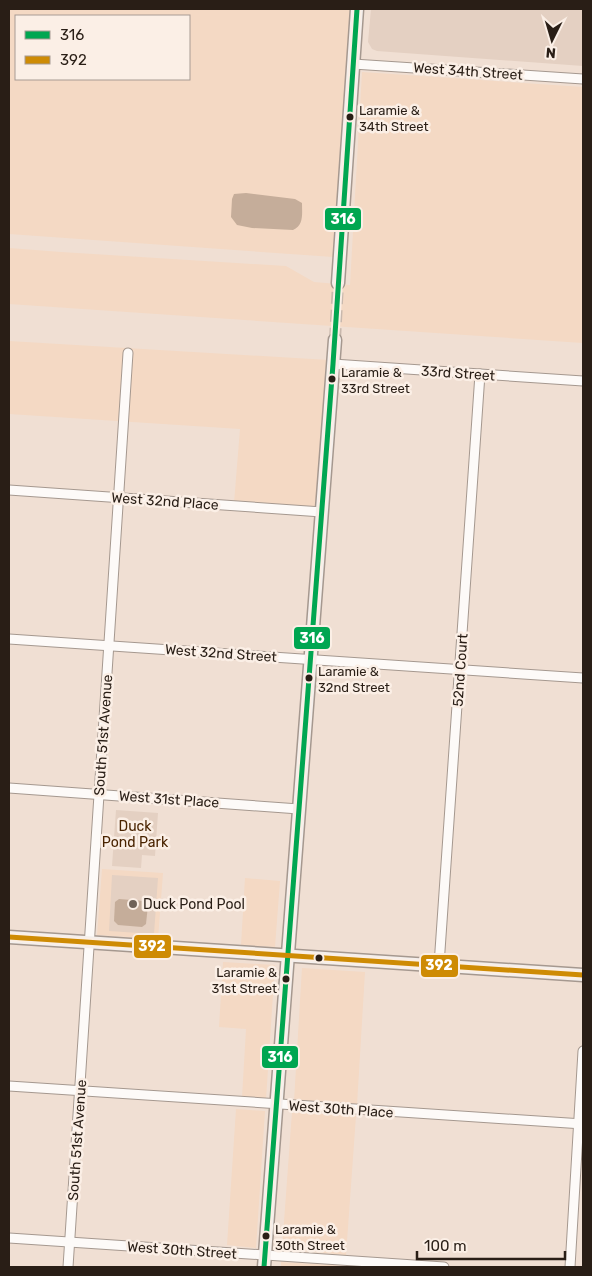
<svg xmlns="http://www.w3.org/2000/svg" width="592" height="1276" font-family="Rubik,sans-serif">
<rect width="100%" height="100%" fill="#f0dfd3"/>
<g fill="#f4d9c4" fill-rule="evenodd">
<path d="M9 9H351L333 257 9 234ZM16 16H189V79H16Z"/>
<polygon points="362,72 583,87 583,343 9,304 9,248 61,252 286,266 314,282 350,285"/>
<polygon points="9,341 329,360 319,509 234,503 240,429 9,414"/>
<polygon points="102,869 163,873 158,939 97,935"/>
<polygon points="245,878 280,881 275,947 241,945"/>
<polygon points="223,962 275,965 266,1099 242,1097 246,1029 219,1027"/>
<polygon points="302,968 365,972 357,1105 294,1101"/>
<polygon points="236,1109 265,1111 256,1248 227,1245"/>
<polygon points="292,1112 356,1116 346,1255 282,1249"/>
<polygon points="281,1262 345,1266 345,1267 281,1267"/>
</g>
<g fill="#e4d0c2">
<polygon points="371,9 583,9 583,66 377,51 372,49 368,42"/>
<polygon points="116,810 158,813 155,856 142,855 141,868 112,866"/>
<polygon points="112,875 158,878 154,934 109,931"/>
</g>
<g fill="#c5ad9a">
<path d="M246 193 295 199 302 203C302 214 304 225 293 230L252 228 237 225 231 217 232 199 234 194Z"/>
<polygon points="119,899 144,901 148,905 146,924 142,927 118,925 114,921 115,902"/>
</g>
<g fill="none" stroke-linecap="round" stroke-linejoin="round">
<polyline stroke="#c8b8ad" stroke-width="12" stroke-dasharray="12 6" stroke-linecap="butt" points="335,340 338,283"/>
<defs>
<g id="street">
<polyline points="353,64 583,79"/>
<polyline points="333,364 583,381"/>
<polyline points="9,490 322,512"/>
<polyline points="9,639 583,678"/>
<polyline points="9,788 299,809"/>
<polyline points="439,965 480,374"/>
<polyline points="9,1086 583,1124"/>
<polyline points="9,1238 444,1267"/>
<polyline points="68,1267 128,353"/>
<polyline points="570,1267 583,1051"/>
</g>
<g id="secondary">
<polyline points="338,283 357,9"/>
<polyline points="9,937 583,975"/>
<polyline points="264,1267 335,340"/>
</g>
</defs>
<use href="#street" stroke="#a5988f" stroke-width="11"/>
<use href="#secondary" stroke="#a5988f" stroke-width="15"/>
<use href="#street" stroke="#fdfaf8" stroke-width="9"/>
<use href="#secondary" stroke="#f4efec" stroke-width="12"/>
<defs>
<polyline id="bus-1" points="264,1267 333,364 357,9"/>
<polyline id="bus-2" points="9,937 583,975"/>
</defs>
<use href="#bus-1" stroke="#fbefe6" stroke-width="9"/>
<use href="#bus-2" stroke="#fbefe6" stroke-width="9"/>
<use href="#bus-1" stroke="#00a651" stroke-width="5"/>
<use href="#bus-2" stroke="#ce8b04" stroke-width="5"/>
</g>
<g fill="#291e16" stroke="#fbefe6" stroke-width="2">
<circle cx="350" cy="117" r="4.5"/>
<circle cx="332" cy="379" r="4.5"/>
<circle cx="309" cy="678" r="4.5"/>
<circle cx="319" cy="958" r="4.5"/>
<circle cx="286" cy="979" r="4.5"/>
<circle cx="266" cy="1236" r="4.5"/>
</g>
<circle fill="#6f6258" stroke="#fbefe6" stroke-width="2" cx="133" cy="904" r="5"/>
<g text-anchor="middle" stroke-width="5" stroke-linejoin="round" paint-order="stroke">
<g font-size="13" fill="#291e16" stroke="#fbefe6" text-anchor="start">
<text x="359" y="115">Laramie &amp;<tspan x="359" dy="16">34th Street</tspan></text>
<text x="341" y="377">Laramie &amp;<tspan x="341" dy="16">33rd Street</tspan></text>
<text x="318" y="676">Laramie &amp;<tspan x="318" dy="16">32nd Street</tspan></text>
<text x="277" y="977" text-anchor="end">Laramie &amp;<tspan x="277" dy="16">31st Street</tspan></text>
<text x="275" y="1234">Laramie &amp;<tspan x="275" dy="16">30th Street</tspan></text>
</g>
<g font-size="14" fill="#291e16" stroke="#fbefe6">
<text transform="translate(468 71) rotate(4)" y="5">West 34th Street</text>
<text transform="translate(458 373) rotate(4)" y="5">33rd Street</text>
<text transform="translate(165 501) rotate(4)" y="5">West 32nd Place</text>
<text transform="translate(221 653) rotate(4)" y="5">West 32nd Street</text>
<text transform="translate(460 670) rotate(-86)" y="5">52nd Court</text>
<text transform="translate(103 735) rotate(-86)" y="5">South 51st Avenue</text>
<text transform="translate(169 799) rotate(4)" y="5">West 31st Place</text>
<text transform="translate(341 1109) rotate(4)" y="5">West 30th Place</text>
<text transform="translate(77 1140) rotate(-86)" y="5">South 51st Avenue</text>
<text transform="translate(182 1250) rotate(4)" y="5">West 30th Street</text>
</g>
<g font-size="14" fill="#492300" stroke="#fbefe6">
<text x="135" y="831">Duck<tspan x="135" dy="16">Pond Park</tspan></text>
</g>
<g font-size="14" fill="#291e16" stroke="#fbefe6" text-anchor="start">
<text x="143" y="909">Duck Pond Pool</text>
</g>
</g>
<g stroke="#fbefe6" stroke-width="2">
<rect x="324" y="207" width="38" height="24" rx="5" fill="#00a651"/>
<rect x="293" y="626" width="38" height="24" rx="5" fill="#00a651"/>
<rect x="133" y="934" width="39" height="25" rx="5" fill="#ce8b04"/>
<rect x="420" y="954" width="39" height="24" rx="5" fill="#ce8b04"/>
<rect x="261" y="1045" width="38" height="24" rx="5" fill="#00a651"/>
</g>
<g font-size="14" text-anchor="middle" font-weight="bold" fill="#fff">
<text x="343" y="224">316</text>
<text x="312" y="643">316</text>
<text x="152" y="951">392</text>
<text x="439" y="970">392</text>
<text x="280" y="1062">316</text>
</g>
<rect width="592" height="1276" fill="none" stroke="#291e16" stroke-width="20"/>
<rect x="15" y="15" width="175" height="65" fill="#fbefe6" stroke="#a79b93"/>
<rect x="25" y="31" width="25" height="8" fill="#00a651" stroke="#a79b93"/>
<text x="60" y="40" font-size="15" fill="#291e16">316</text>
<rect x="25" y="56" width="25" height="8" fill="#ce8b04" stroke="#a79b93"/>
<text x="60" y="65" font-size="15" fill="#291e16">392</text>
<g transform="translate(552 40) rotate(185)" stroke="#fbefe6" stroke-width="4" paint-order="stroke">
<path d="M0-4L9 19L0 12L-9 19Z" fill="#291e16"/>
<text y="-8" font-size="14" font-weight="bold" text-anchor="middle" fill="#291e16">N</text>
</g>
<path d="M417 1251v8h148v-8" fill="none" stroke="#291e16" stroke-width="2.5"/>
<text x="424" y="1251" font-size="15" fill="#291e16" stroke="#fbefe6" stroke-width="4" paint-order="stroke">100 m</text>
</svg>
